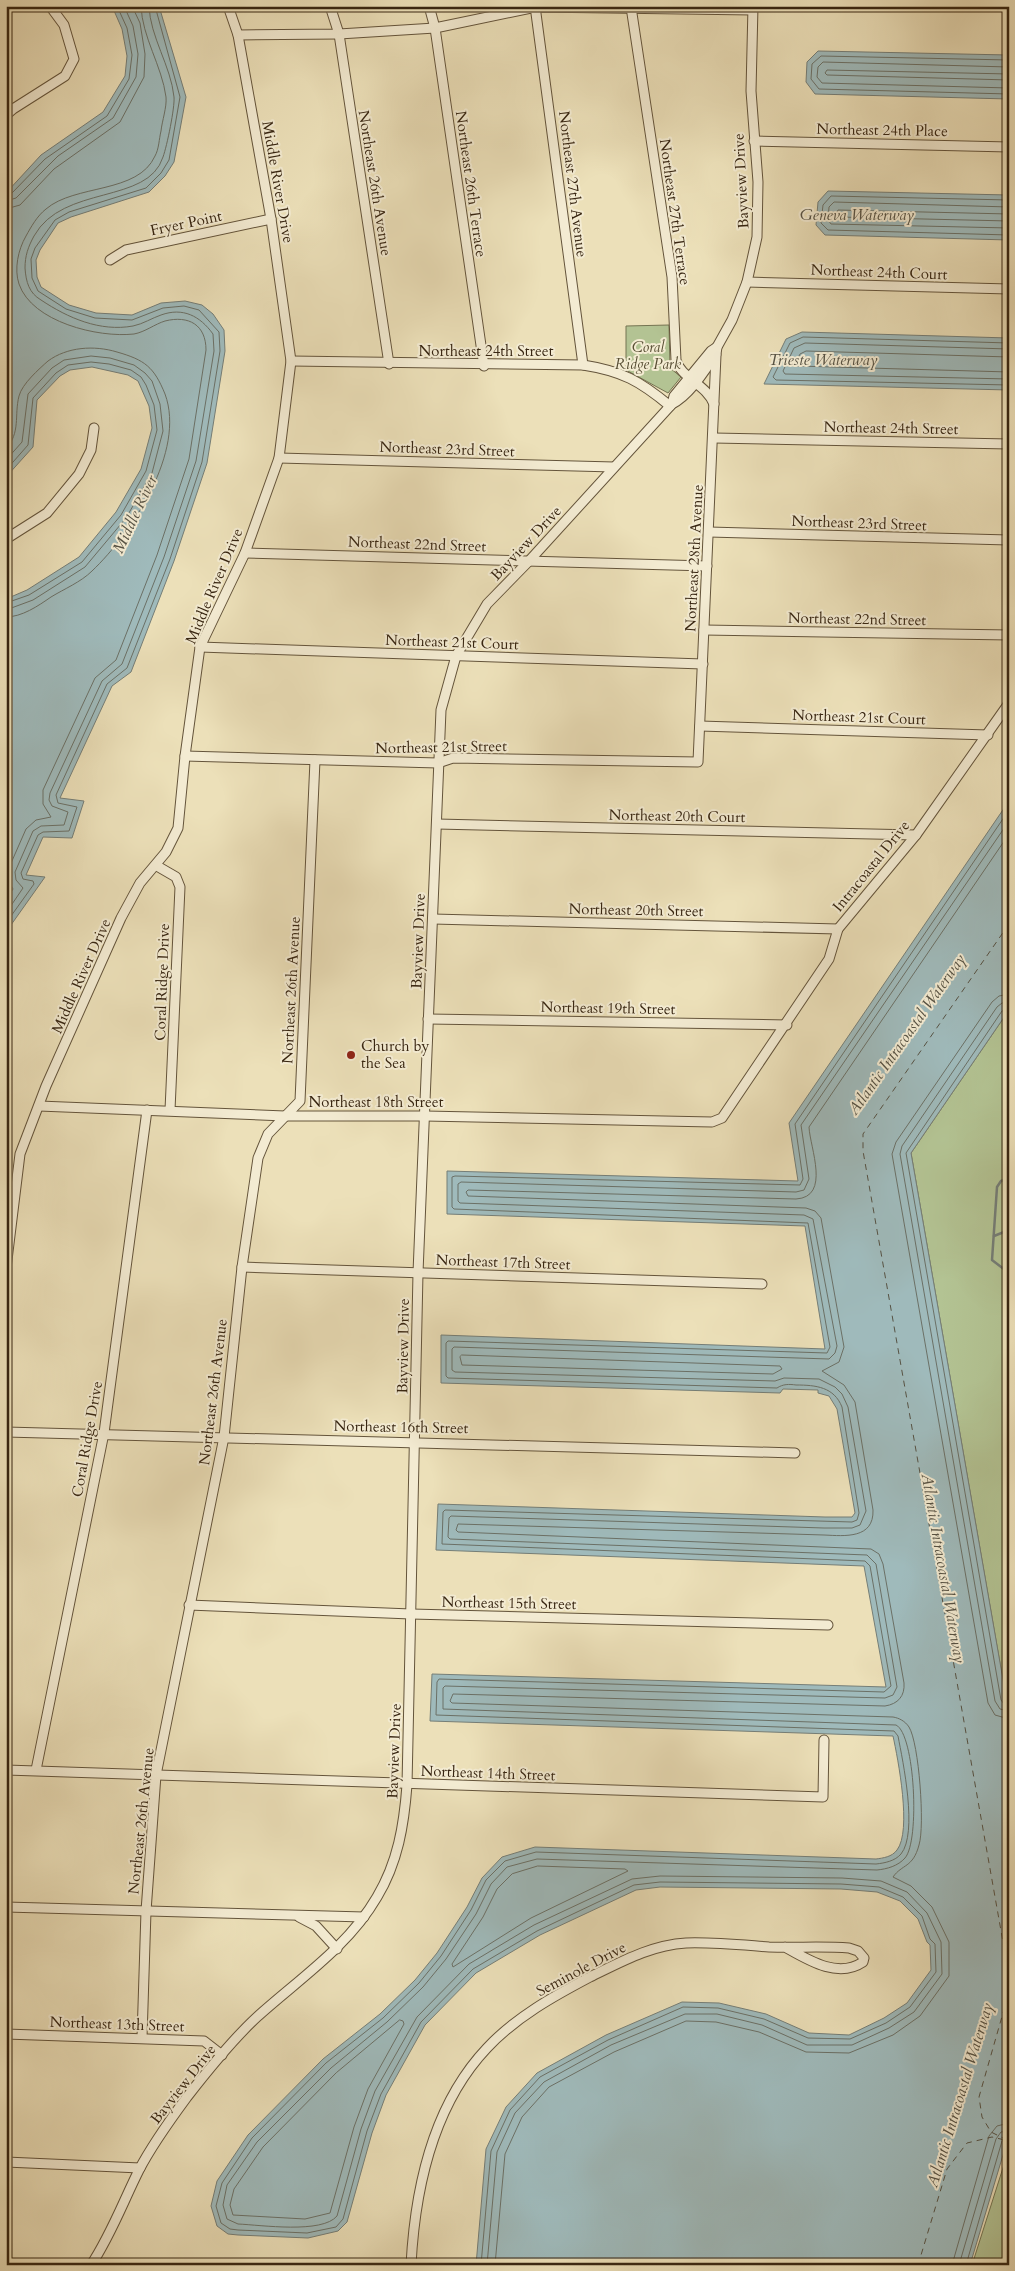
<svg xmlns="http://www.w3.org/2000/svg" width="1015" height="2271" font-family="Cardo,serif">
<rect width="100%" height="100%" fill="#ece0b9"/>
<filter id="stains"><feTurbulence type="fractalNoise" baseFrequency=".004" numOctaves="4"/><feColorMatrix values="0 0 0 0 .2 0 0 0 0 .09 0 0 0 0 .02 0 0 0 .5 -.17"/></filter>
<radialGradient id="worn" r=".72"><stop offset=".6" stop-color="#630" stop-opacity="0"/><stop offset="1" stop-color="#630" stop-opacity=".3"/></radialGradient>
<g fill="#b3c393" stroke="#757452">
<polygon points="669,325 670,368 681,377 668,393 626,370 626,326"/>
<polygon points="1009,1010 1009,1715 911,1153"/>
<polygon points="1009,2149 1009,2265 972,2265"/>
</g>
<g fill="#9fbabb" stroke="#757e77">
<polygon points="112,6 159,6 186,97 174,162 165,176 149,192 71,217 58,223 40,250 36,260 37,277 41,287 69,305 96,313 132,315 161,303 185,301 202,305 213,314 224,330 225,351 207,463 174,561 131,672 112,686 60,798 84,801 72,838 43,837 26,875 45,877 6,932 6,599 27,590 79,557 116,512 141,469 152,428 149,406 138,381 128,375 92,367 70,370 60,376 37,400 33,447 6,477 6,193 41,155 103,112 125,76 127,56 122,29"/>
<polygon points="818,51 1009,55 1009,99 815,94 806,82 807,62"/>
<polygon points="828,191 1009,195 1009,240 825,235 816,225 818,202"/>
<polygon points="802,332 1009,338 1009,390 764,384 786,339"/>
<path d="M1009 801V1010L911 1153 1009 1714V2135L970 2265H476L486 2149 506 2107 537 2073 606 2035 682 2002 719 2003 766 2014 809 2033 849 2035 884 2018 907 2003 931 1970 930 1945 927 1942 918 1919 900 1901 877 1892 841 1889 660 1887 636 1890 540 1935 476 1973 425 2025 386 2095 372 2133 347 2222 338 2231 308 2238 238 2235 228 2234 217 2226 211 2206 217 2181 248 2135 323 2059 380 2014 415 1980 437 1953 467 1907 482 1878 502 1857 535 1847 876 1859C883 1858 892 1857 897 1850 912 1831 898 1759 893 1736L430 1721 432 1674 886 1687 864 1566 436 1550 438 1504 825 1517H852L855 1513 837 1409 829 1396 818 1393V1390L783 1389 780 1393 441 1383V1335L825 1349 805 1226 447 1214V1171L798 1181 789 1123Z"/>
</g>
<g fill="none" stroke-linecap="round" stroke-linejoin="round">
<g stroke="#6b7066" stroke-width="1">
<polyline points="1009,60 821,56 812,64 811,79 819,89 1009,94"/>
<polyline points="1009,67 823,62 818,67 817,77 822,83 1009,88"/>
<polyline points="1009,74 827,70 825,73 827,75 1009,80"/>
<polyline points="6,195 12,193 45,159 107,116 129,79 132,55 127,28 117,6"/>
<polyline points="1009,200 831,196 823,205 821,223 828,230 1009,235"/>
<polyline points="6,201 16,198 58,156 113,118 136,77 138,54 133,26 124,6"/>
<polyline points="1009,207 834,202 829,207 828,220 831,224 1009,228"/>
<polyline points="6,209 20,205 54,169 120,122 144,77 145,54 140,23 132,6"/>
<polyline points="1009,214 838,210 836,214 838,217 1009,221"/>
<polyline points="1009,343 803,337 790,343 773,377 776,380 1009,385"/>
<polyline points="1009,349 805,343 794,348 783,371 785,374 1009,379"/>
<polyline points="1009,357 806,351 800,354 795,364 797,366 1009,372"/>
<path d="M6 449C21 432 14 416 19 396 22 384 39 369 48 361 67 347 94 345 117 352 145 360 154 367 165 394 186 451 132 533 92 571 81 582 64 589 51 597 38 606 22 617 6 617"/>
<polyline points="6,460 22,442 28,394 52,368 64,360 91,356 110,358 134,365 145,373 152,381 160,404 163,431 152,473 126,518 85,567 33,600 6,610"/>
<polyline points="6,470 28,445 33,398 56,373 68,365 91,362 109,364 131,370 141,377 146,385 154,405 157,430 146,471 121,515 82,562 29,595 6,603"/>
<path d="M6 900 13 889 8 880V870L26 829 36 820 51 817 43 804V790L95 678 116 660 157 555 189 459 206 350C206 325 189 315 165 321 155 324 145 332 134 334 98 338 32 322 19 284 14 269 18 250 26 236 31 227 37 216 46 209 75 184 138 194 155 156 159 149 159 139 161 131 162 121 167 107 166 97 162 66 142 37 141 6"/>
<path d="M6 913 23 888 16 880 15 872 33 831 41 826 64 825 68 812 52 806 49 800 50 793 102 681 122 664 164 557 196 461 214 351 213 334C200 316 183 307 161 315 152 318 143 324 133 326 100 332 68 318 41 300 29 293 26 282 25 268 25 256 28 247 34 236 63 184 148 205 163 157 167 146 175 107 174 97 171 66 150 37 149 6"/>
<polyline points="6,923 34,884 33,881 23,879 21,873 38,835 43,832 69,831 77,807 58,803 56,795 107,684 127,668 170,559 202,462 220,351 219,332 199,310 184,306 163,308 132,320 95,318 66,309 38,291 32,278 31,259 35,248 55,220 69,212 146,188 161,173 169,160 180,97 155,6"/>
<polyline points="1009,994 999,996 992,1002 896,1142 892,1154 988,1703 995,1715 1009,1719"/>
<polyline points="1009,1002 1002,1003 997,1007 902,1146 900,1154 995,1701 1000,1709 1009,1711"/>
<polyline points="1009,1008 1002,1011 906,1153 1001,1700 1004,1704 1009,1705"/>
<polygon points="462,1355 780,1366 782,1369 773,1374 462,1365 460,1357"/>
<polygon points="538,1866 625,1869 628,1871 531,1918 453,1967 452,1964 483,1917 497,1889 512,1874"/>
<polygon points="400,2020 403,2021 404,2024 368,2089 354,2127 330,2213 305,2219 233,2215 230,2205 234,2189 263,2147 336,2073"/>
<path d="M481 2265 491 2151 510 2110 540 2077 608 2040 683 2007 718 2008 764 2019 808 2038 850 2039 886 2023 910 2007 936 1972 935 1944 930 1939 922 1916 903 1897 879 1887 841 1884 660 1882 634 1885 537 1931 473 1969 421 2022 381 2094 367 2131 343 2219 336 2227 307 2233 238 2230 230 2229 221 2223 216 2206 222 2183 252 2138 326 2063 383 2018 419 1983 441 1956 471 1910 486 1880 505 1861 536 1852 876 1864C885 1863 895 1861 901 1854 918 1833 903 1762 898 1736L894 1731 436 1715 437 1682 439 1679 884 1692 891 1686 870 1566 865 1561 442 1544 443 1512 445 1510 852 1522 857 1520 859 1513 842 1407C834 1387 816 1385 796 1385 789 1384 783 1384 777 1388L448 1378 446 1376V1343L448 1341 827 1353 830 1347 808 1223 454 1209 452 1207V1177L455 1176 800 1185 803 1179 795 1124 1009 810"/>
<path d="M487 2265 497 2152 515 2113 544 2082 611 2045 685 2014H717L762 2025 807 2045H852L889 2028 914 2012 942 1974 941 1942 927 1913 907 1892 881 1881 842 1878 660 1876 632 1879 534 1925 469 1964 417 2017 375 2091 361 2129 337 2216C322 2234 261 2225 238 2224L227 2219 223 2205 227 2185 257 2142 331 2068 387 2022 423 1987 446 1959 476 1914 491 1884 507 1867 537 1859 877 1870C887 1869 898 1866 905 1858 920 1841 915 1734 896 1725L443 1709V1688L445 1686 885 1698 893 1695 897 1687 876 1564 867 1555 450 1539 448 1537 449 1518 451 1516 824 1528H852L860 1525 866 1511 848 1407 842 1394 835 1387 819 1379 784 1378 775 1381 455 1372 452 1370V1349L454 1347 829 1359 835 1353 837 1346 813 1219 804 1215 460 1203 458 1201V1184L461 1182 796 1192 804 1190 809 1179 801 1125 1009 821"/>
<path d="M495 2265 505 2154 522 2117 549 2087 614 2052 686 2021 716 2022 759 2032 806 2052 849 2053 893 2035 920 2016 949 1976V1942L932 1907 911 1886 893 1877C902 1864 913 1868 919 1845 925 1826 919 1743 909 1727 905 1721 899 1718 893 1717L452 1703 450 1701 453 1694 885 1706C898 1704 905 1696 904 1683L883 1564 879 1554 871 1549 458 1532 456 1530 458 1524 824 1535C845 1536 874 1539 873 1510L855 1402 844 1385 822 1371 839 1362 844 1347 821 1218 815 1211 806 1208 468 1196 466 1192 468 1190 796 1199C831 1197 810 1148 809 1127L1009 834"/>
<polyline points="952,2265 989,2136 997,2126 1009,2123"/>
<polyline points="959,2265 996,2139 1001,2132 1009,2131"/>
<polyline points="966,2265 1002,2141 1009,2137"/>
</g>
<g stroke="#757e77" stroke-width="2.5">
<polyline points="1009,1178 1001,1181 997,1187 992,1260 1009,1273"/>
<polyline points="994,1236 1009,1230"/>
</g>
<g stroke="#565244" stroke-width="1" stroke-dasharray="6 5" stroke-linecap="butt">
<polyline points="1009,924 863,1134 863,1151 1009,1976"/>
<polyline points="1007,2140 991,2132 982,2117 979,2097 1009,1992"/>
<polyline points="918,2265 947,2169 967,2143 992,2137 1009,2141"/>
</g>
<defs>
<g id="minor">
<polyline points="330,6 339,34 389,364"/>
<polyline points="429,6 435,28 484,366"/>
<polyline points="535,6 583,365"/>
<path d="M631 7 672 277 676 360C680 377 707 385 714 404"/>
<polyline points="238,35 339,34 435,28 536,7 753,10"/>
<polyline points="6,115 13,109 65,76 74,59 64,25 50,6"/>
<polyline points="754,141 1009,147"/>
<polyline points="110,260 126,250 271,219"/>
<polyline points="747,282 1009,289"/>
<path d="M291 361 583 365C622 371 640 381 670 406"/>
<polyline points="672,404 674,396 711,351 717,347"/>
<polyline points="714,438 1009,444"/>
<polyline points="279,458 614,467"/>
<polyline points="709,532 1009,540"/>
<polyline points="6,539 47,513 79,474 91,450 94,428"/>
<polyline points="245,553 707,566"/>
<polyline points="704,630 1009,635"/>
<polyline points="200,647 703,664"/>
<polyline points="700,726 988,735"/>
<polyline points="185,756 438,763 453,758 698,762 716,355"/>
<polyline points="437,824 916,835"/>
<polyline points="157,866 176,877 180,887 170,1110"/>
<polyline points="433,919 838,929"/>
<polyline points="428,1019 787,1025"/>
<polyline points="39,1106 285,1116 425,1116 712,1122 722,1118 829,959 838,929 916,835 1009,703"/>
<polyline points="242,1267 762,1284"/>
<polyline points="6,1268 20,1154 46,1086 121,918 140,883 166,852 178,828 185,756 200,647 245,553 279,458 291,361 271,219 238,35 228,6"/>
<polyline points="6,1432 795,1453"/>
<polyline points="189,1605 411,1614 828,1625"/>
<polyline points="6,1770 823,1797 824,1740"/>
<polyline points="36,1770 104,1433 147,1110"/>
<polyline points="6,1907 364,1917"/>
<polyline points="299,1917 316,1926 337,1949"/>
<polyline points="6,2034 204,2041 222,2055"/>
<polyline points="142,2038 146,1911 156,1775 224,1437 242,1267 258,1158 268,1134 300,1101 315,760"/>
<polyline points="6,2162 140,2168"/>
<path d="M91 2265C111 2235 123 2202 139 2170 152 2145 170 2120 187 2097 208 2070 232 2040 257 2017 299 1979 348 1947 377 1897 398 1862 404 1825 407 1785L418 1273 441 710 456 656 487 604 529 561 672 404C690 395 705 370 716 354L717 347 732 320 747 282 757 237 758 182 751 91 753 6"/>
<path d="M411 2265C415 2189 433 2105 487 2048 516 2017 554 1996 590 1977 621 1962 651 1945 686 1943 713 1942 742 1945 769 1947 796 1948 822 1946 849 1948L858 1951 864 1958 863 1962C838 1979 808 1960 785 1947"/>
</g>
</defs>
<use href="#minor" stroke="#64543b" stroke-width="11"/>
<use href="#minor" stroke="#f3ebd2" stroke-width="9"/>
</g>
<circle fill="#8f2418" stroke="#f3ebd2" stroke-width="2" cx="351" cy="1055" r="5"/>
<g text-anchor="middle" stroke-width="4" stroke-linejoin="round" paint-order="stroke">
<g font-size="15" fill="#372511" stroke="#f3ebd2">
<text transform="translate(882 130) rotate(1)" y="5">Northeast 24th Place</text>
<text transform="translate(741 181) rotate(-93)" y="5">Bayview Drive</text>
<text transform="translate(278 182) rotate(80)" y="5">Middle River Drive</text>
<text transform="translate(375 183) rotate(81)" y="5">Northeast 26th Avenue</text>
<text transform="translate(471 184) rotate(82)" y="5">Northeast 26th Terrace</text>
<text transform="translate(573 184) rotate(83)" y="5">Northeast 27th Avenue</text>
<text transform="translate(675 212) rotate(82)" y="5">Northeast 27th Terrace</text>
<text transform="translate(186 223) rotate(-12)" y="5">Fryer Point</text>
<text transform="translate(879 272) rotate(2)" y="5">Northeast 24th Court</text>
<text x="486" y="356">Northeast 24th Street</text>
<text transform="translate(891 428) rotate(1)" y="5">Northeast 24th Street</text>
<text transform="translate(447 449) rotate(2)" y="5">Northeast 23rd Street</text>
<text transform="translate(859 523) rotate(2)" y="5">Northeast 23rd Street</text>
<text transform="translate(526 543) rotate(-47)" y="5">Bayview Drive</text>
<text transform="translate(417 544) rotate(2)" y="5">Northeast 22nd Street</text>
<text transform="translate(694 558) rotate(-87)" y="5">Northeast 28th Avenue</text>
<text transform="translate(214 586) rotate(-67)" y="5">Middle River Drive</text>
<text transform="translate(857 619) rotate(1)" y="5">Northeast 22nd Street</text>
<text transform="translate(452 642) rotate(2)" y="5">Northeast 21st Court</text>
<text transform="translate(859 717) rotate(2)" y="5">Northeast 21st Court</text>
<text transform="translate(441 747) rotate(-1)" y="5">Northeast 21st Street</text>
<text transform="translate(677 816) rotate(1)" y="5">Northeast 20th Court</text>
<text transform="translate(871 866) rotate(-51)" y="5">Intracoastal Drive</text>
<text transform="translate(636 910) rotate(1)" y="5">Northeast 20th Street</text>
<text transform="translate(418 941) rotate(-88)" y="5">Bayview Drive</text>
<text transform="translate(81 976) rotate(-66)" y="5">Middle River Drive</text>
<text transform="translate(162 982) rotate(-88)" y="5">Coral Ridge Drive</text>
<text transform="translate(291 990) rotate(-87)" y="5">Northeast 26th Avenue</text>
<text transform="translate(608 1008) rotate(1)" y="5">Northeast 19th Street</text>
<text x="376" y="1107">Northeast 18th Street</text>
<text transform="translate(503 1262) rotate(2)" y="5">Northeast 17th Street</text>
<text transform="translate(403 1346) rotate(-89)" y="5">Bayview Drive</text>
<text transform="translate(213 1392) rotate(-83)" y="5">Northeast 26th Avenue</text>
<text transform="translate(401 1427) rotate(1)" y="5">Northeast 16th Street</text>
<text transform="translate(87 1439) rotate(-80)" y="5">Coral Ridge Drive</text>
<text transform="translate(509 1603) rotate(1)" y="5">Northeast 15th Street</text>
<text transform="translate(394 1751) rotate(-88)" y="5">Bayview Drive</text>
<text transform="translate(488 1773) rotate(2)" y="5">Northeast 14th Street</text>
<text transform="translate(141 1821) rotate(-84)" y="5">Northeast 26th Avenue</text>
<text transform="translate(581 1969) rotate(-28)" y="5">Seminole Drive</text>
<text transform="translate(117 2024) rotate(2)" y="5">Northeast 13th Street</text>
<text transform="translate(183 2084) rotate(-52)" y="5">Bayview Drive</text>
</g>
<g font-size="15" font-style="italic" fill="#564c32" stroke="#f3ebd2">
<text x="648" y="352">Coral<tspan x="648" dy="17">Ridge Park</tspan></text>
</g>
<g font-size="15" fill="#372511" stroke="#f3ebd2" text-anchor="start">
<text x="361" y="1051">Church by<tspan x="361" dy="17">the Sea</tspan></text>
</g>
<g font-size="16" font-style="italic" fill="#565244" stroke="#f3ebd2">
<text x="857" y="220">Geneva Waterway</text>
<text x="823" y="365">Trieste Waterway</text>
<text transform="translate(134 514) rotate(-65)" y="6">Middle River</text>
<text transform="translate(906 1034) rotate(-55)" y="6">Atlantic Intracoastal Waterway</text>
<text transform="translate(944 1568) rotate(80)" y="6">Atlantic Intracoastal Waterway</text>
<text transform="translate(959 2095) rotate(-73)" y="6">Atlantic Intracoastal Waterway</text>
</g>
</g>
<rect width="1015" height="2271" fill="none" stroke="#ece0b9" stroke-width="25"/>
<rect x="8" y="8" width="1000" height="2256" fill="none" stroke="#372511" stroke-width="2.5"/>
<rect x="12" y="12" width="990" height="2246" fill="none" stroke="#372511"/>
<rect width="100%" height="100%" filter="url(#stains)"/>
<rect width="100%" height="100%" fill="url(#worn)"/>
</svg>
